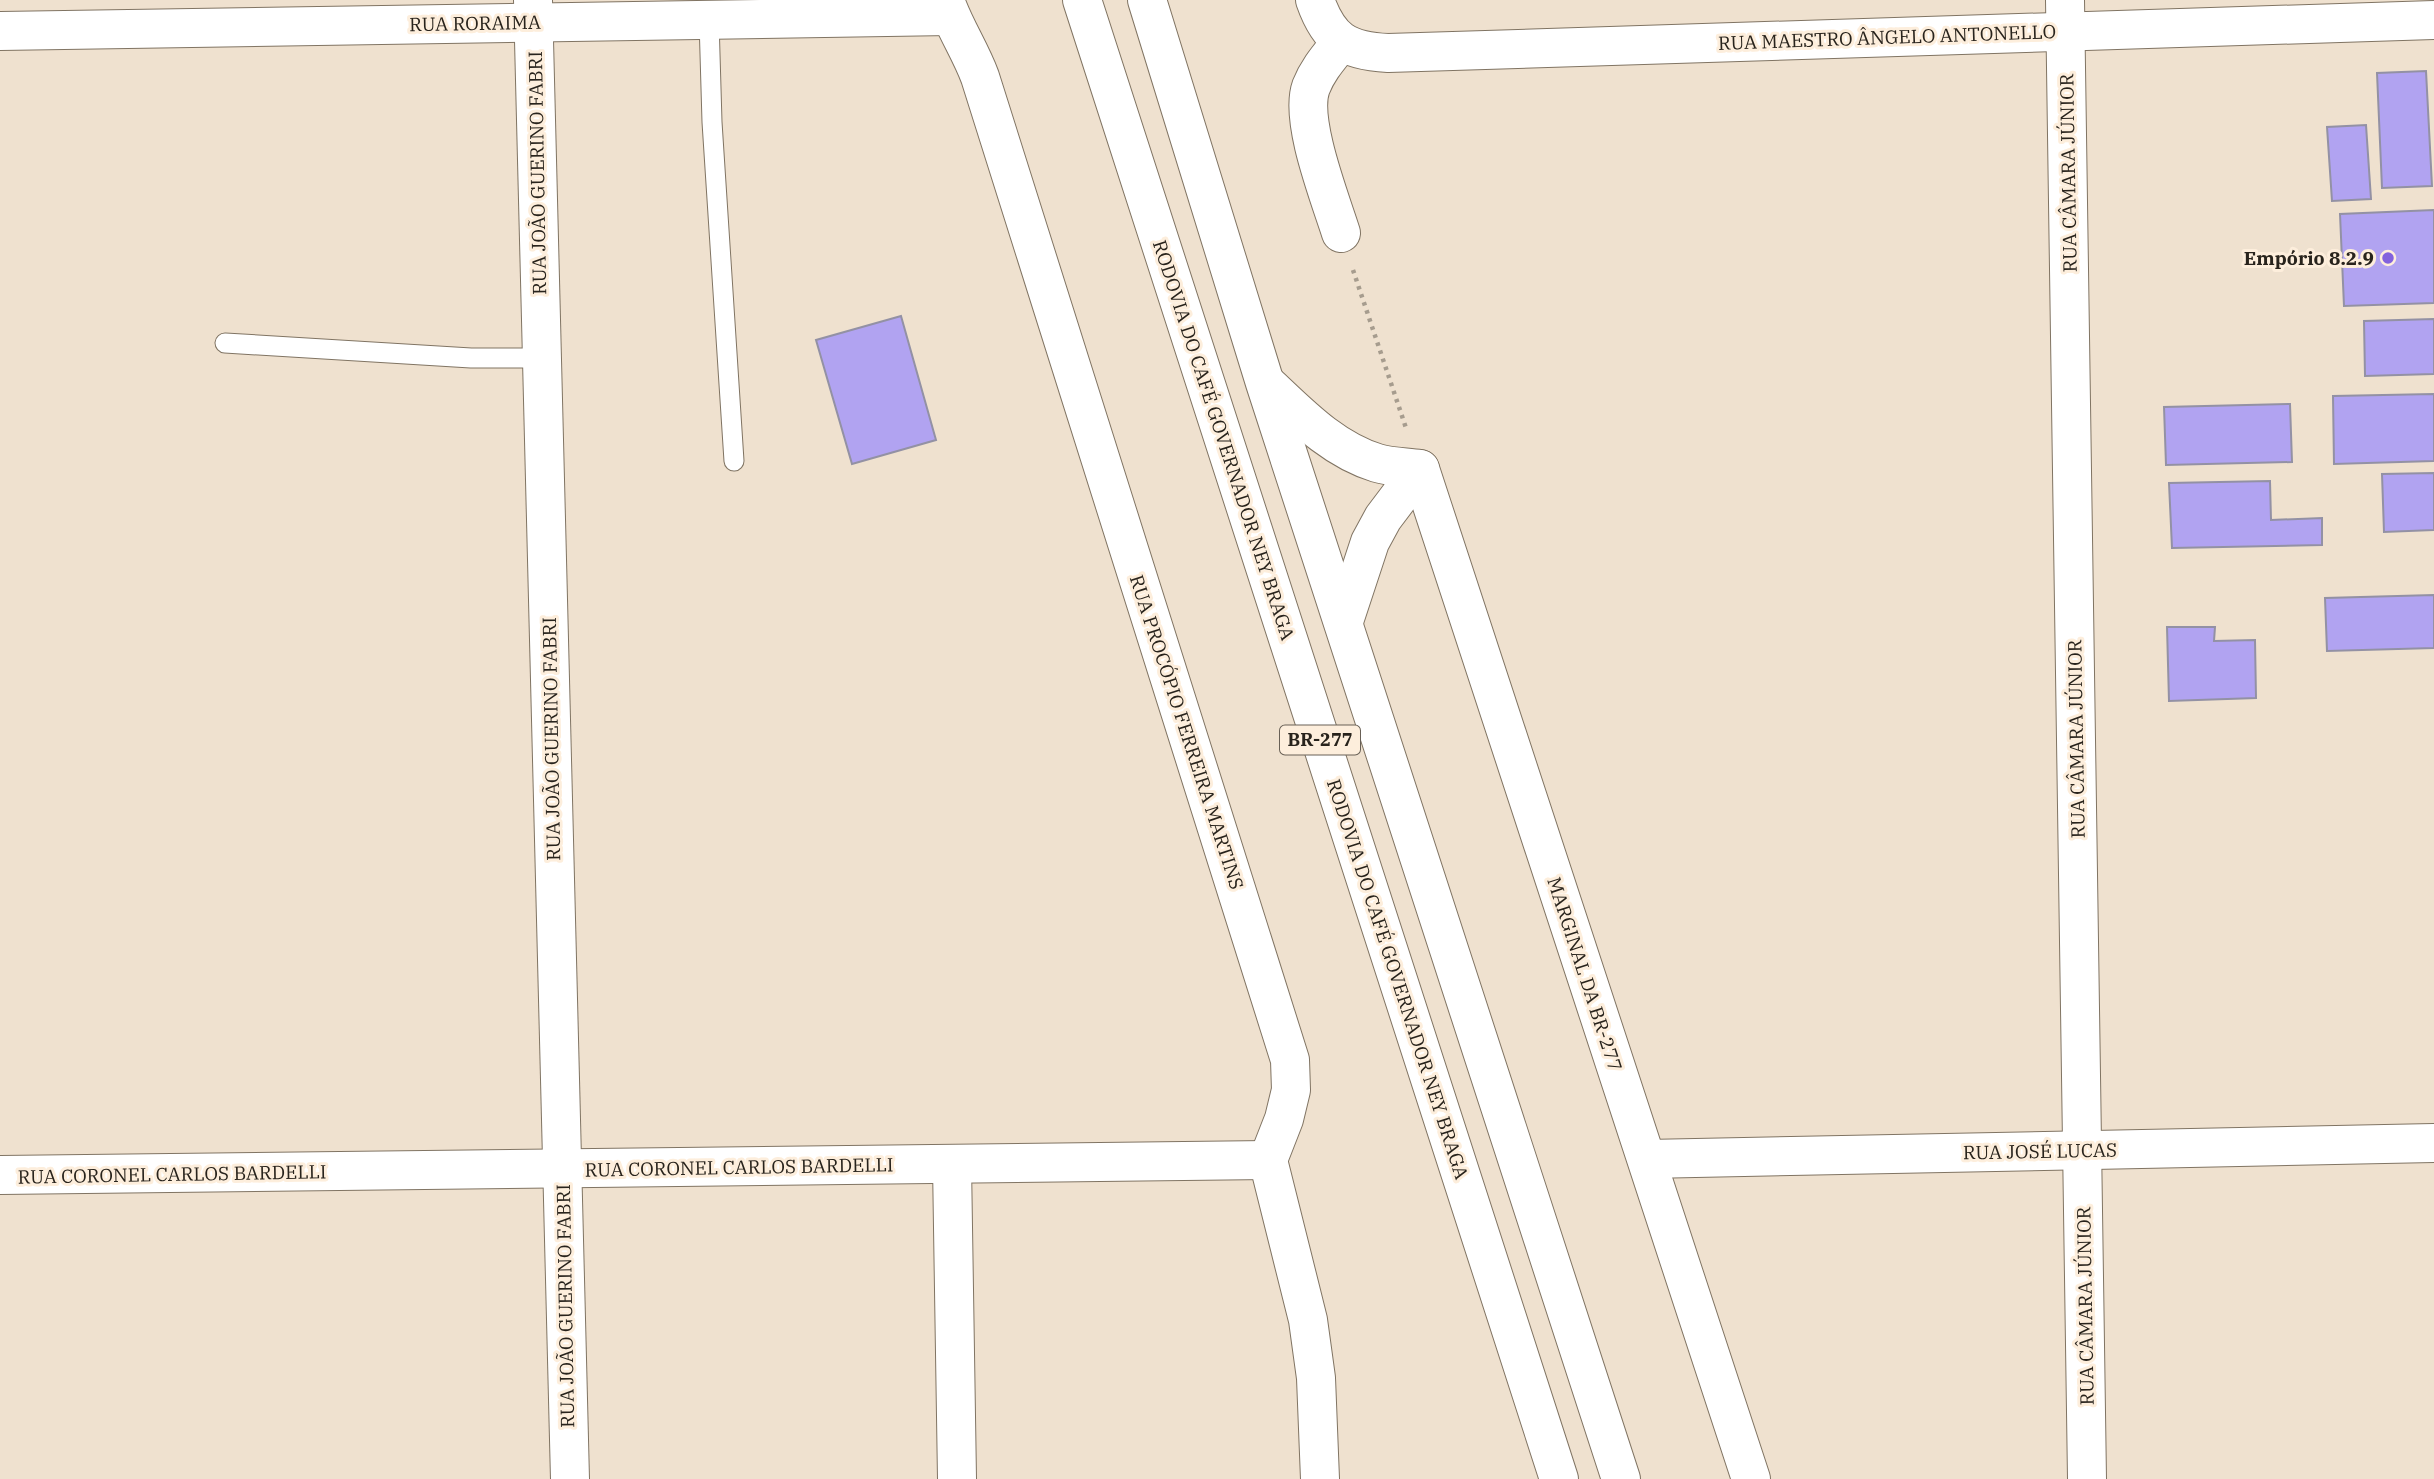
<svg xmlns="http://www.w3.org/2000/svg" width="2434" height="1479" font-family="'IBM Plex Serif',serif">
<rect width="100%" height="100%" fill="#efe1cf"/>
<g fill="#b1a3f1" stroke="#9391a4" stroke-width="2">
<polygon points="2426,71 2432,186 2382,188 2377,73"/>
<polygon points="2366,125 2371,199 2332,201 2327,127"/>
<polygon points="2434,210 2434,303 2344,306 2340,214"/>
<polygon points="901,316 936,440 852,464 816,340"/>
<polygon points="2434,319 2434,374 2365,376 2364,321"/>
<polygon points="2434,394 2434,461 2334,464 2333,396"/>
<polygon points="2290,404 2292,462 2166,465 2164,407"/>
<polygon points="2434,473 2434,530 2384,532 2382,474"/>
<polygon points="2270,481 2271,520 2322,518 2322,545 2172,548 2169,483"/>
<polygon points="2434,595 2434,648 2327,651 2325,598"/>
<polygon points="2167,627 2215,627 2214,641 2255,640 2256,698 2169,701"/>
</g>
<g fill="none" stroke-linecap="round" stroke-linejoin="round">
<defs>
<g id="service">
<polyline points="709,20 712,122 734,461"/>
<polyline points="225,343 471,358 542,358"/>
</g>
<g id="minor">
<polyline points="533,0 570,1479"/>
<path d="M945 0C954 27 970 50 980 77L1290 1060 1291 1090 1284 1119 1268 1160 1308 1320 1316 1378 1320 1479"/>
<path d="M1315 0C1329 40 1346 51 1388 53L2434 20"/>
<polyline points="2065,0 2087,1479"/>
<polyline points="0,31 950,16"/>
<path d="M1341 233C1330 198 1299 120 1311 87 1318 69 1330 56 1341 42"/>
<polyline points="1420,469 1751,1479"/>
<polyline points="1647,1159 2434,1143"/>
<polyline points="952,1164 957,1479"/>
<polyline points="0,1175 1268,1160"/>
</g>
<g id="motorway">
<polyline points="1082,0 1559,1479"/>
<polyline points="1147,0 1265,383 1621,1479"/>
<path d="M1267 384C1300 415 1332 449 1377 463 1390 467 1406 467 1420 469L1383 518 1370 542 1344 621"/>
</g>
</defs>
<use href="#service" stroke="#807463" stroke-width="21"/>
<use href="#minor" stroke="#807463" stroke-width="40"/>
<use href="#motorway" stroke="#807463" stroke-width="40"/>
<polyline stroke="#a69c8e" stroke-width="4.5" stroke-dasharray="3.5 5" stroke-linecap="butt" points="1353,270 1406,428"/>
<use href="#service" stroke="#fff" stroke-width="19"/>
<use href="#minor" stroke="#fff" stroke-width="38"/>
<use href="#motorway" stroke="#fff" stroke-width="38"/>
</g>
<circle fill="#8262dd" stroke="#fdeedc" stroke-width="2.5" cx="2388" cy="258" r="7"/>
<g text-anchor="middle" stroke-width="6" stroke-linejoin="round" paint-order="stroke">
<rect fill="#fdeedc" stroke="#686056" stroke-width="2" x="1280" y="725.5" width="80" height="29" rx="5"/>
<g font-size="18" font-weight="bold" fill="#28231c">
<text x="1320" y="746">BR-277</text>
</g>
<g font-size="19" fill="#28231c" stroke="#fdeedc">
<text transform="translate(475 23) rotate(-1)" y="7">RUA RORAIMA</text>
<text transform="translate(1887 37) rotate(-2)" y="7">RUA MAESTRO ÂNGELO ANTONELLO</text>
<text transform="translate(537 173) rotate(-91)" y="7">RUA JOÃO GUERINO FABRI</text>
<text transform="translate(2068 173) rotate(-91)" y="7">RUA CÂMARA JÚNIOR</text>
<text transform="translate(1224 440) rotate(72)" y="7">RODOVIA DO CAFÉ GOVERNADOR NEY BRAGA</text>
<text transform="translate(1187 732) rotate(72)" y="7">RUA PROCÓPIO FERREIRA MARTINS</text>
<text transform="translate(551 739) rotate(-91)" y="7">RUA JOÃO GUERINO FABRI</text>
<text transform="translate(2076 739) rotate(-91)" y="7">RUA CÂMARA JÚNIOR</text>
<text transform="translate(1585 974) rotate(72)" y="7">MARGINAL DA BR-277</text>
<text transform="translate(1398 979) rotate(72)" y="7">RODOVIA DO CAFÉ GOVERNADOR NEY BRAGA</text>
<text transform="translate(2040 1151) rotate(-1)" y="7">RUA JOSÉ LUCAS</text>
<text transform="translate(739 1167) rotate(-1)" y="7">RUA CORONEL CARLOS BARDELLI</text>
<text transform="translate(172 1174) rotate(-1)" y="7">RUA CORONEL CARLOS BARDELLI</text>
<text transform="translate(565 1306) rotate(-91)" y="7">RUA JOÃO GUERINO FABRI</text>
<text transform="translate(2085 1306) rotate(-91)" y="7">RUA CÂMARA JÚNIOR</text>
</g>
<g font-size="19" font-weight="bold" fill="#28231c" stroke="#fdeedc" text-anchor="end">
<text x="2374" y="265">Empório 8.2.9</text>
</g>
</g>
</svg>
